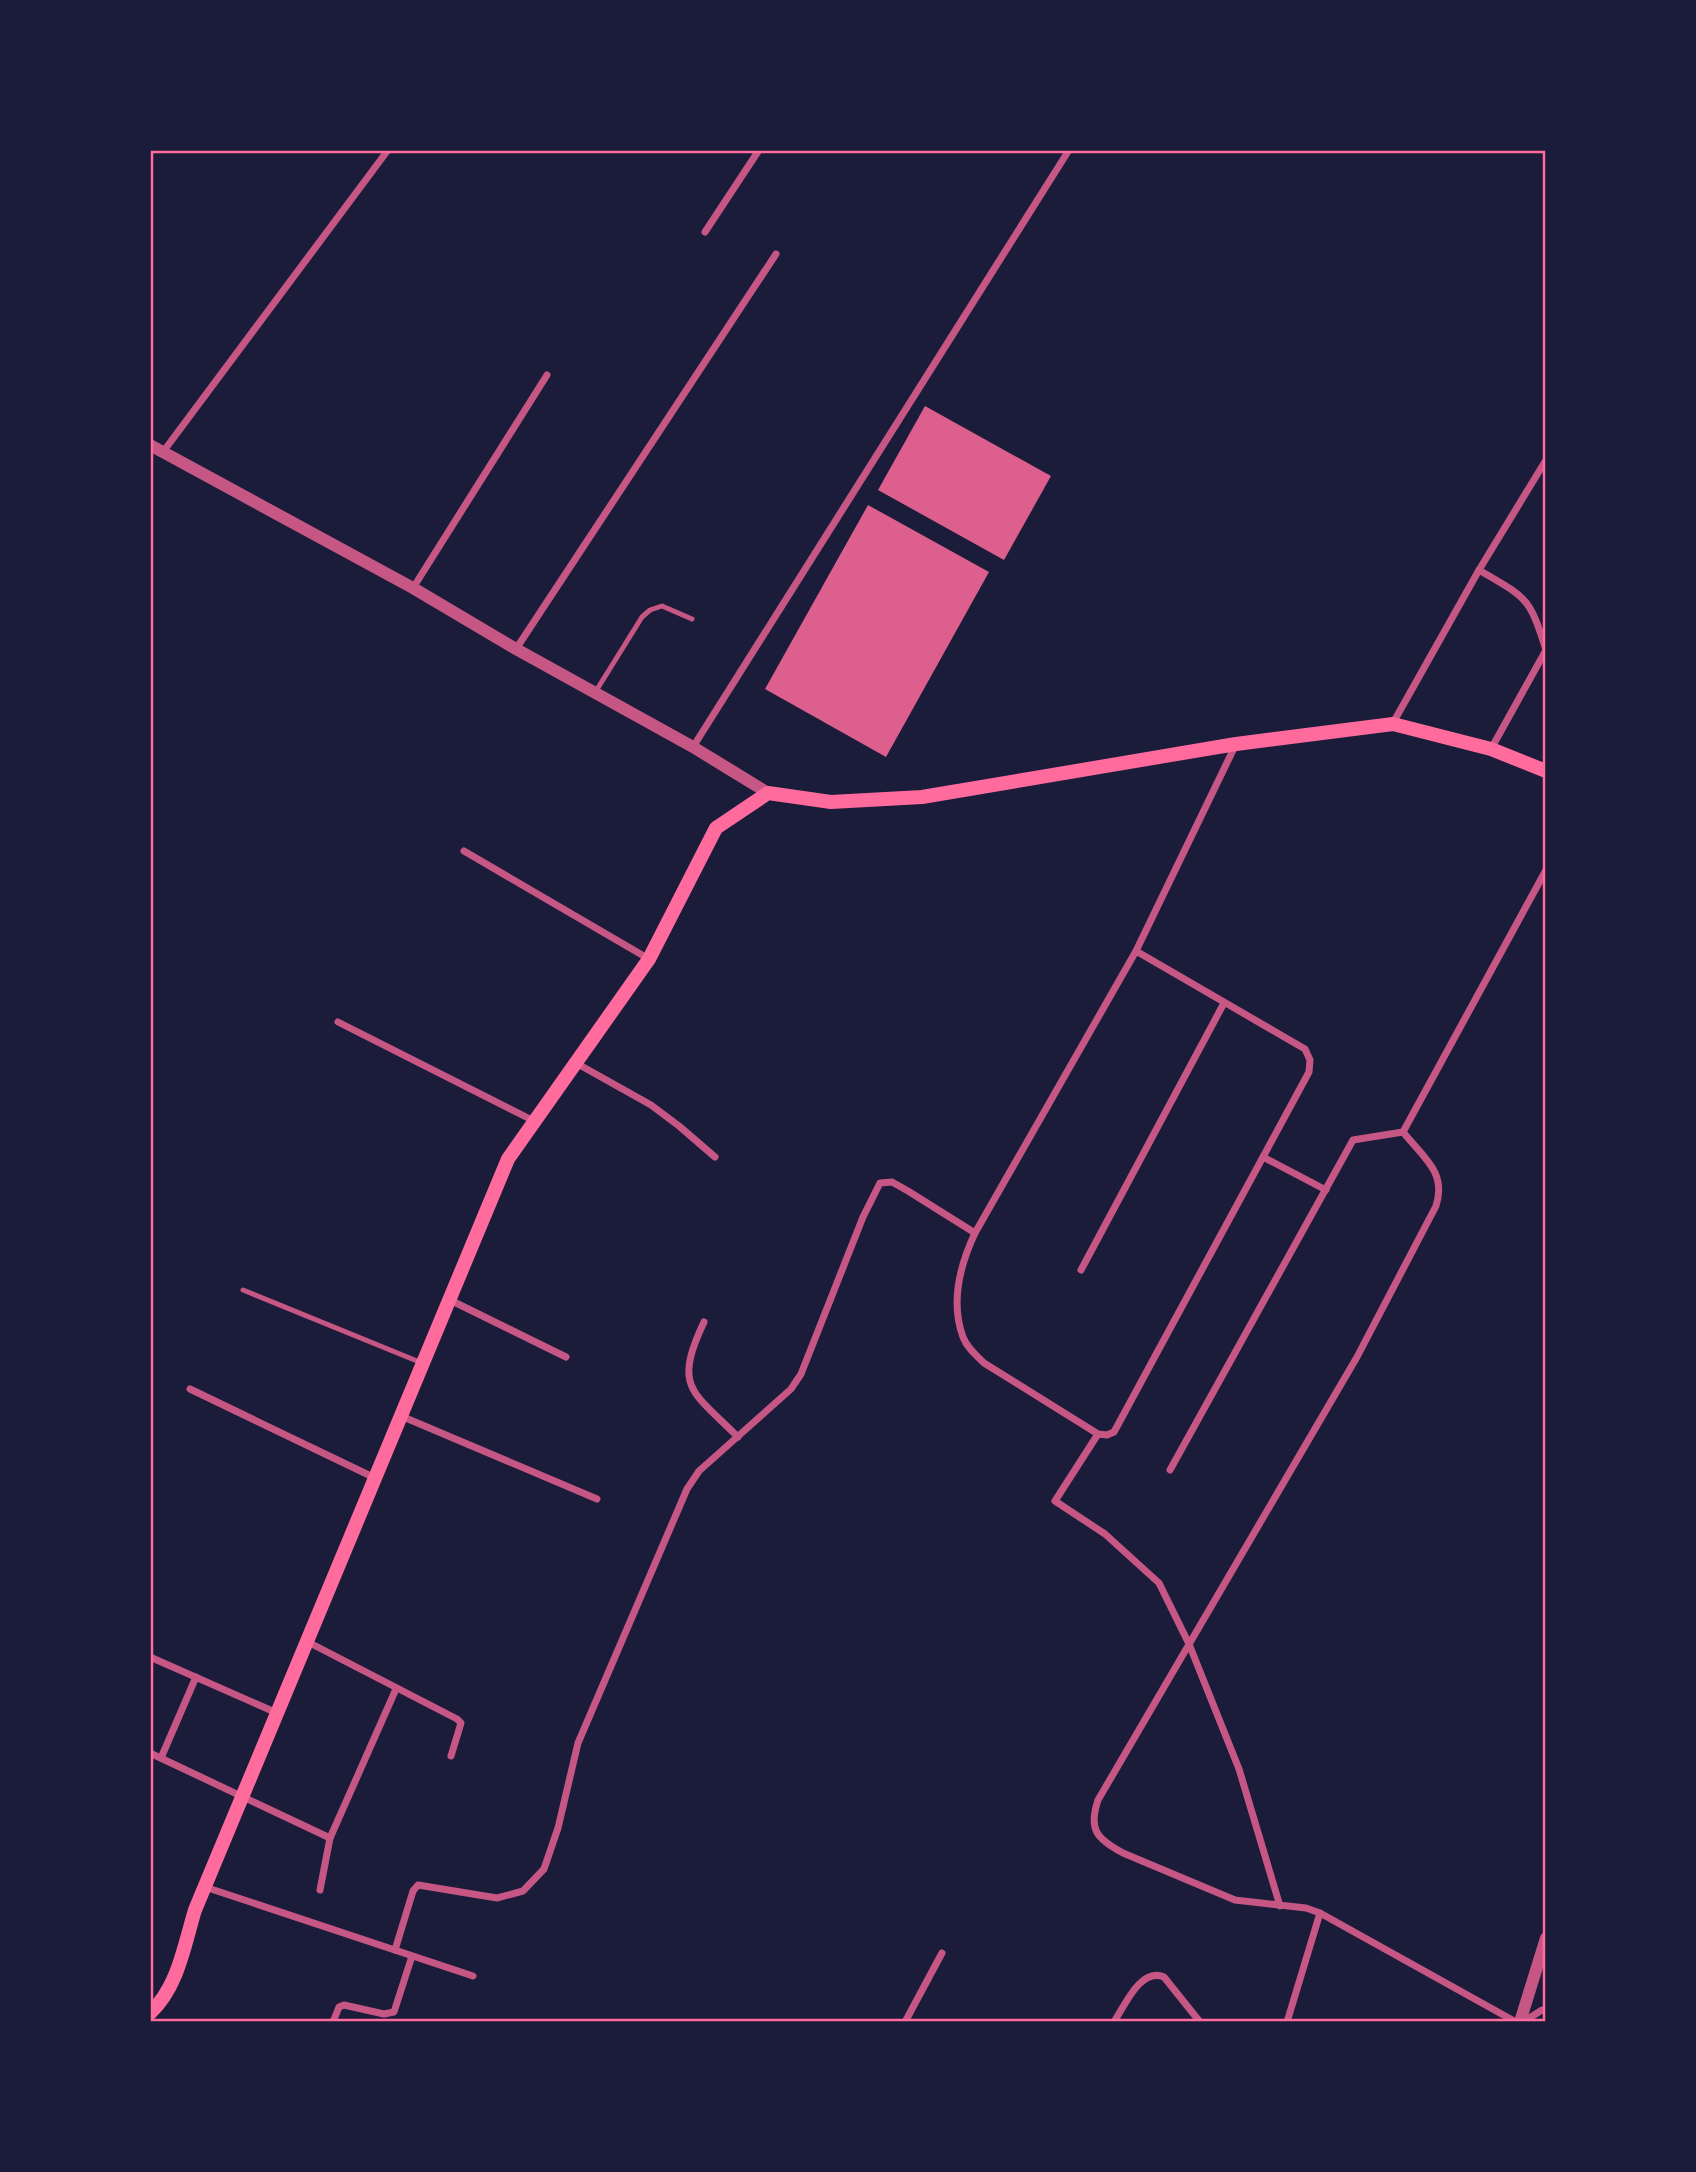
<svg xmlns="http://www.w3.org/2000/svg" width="1696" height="2172" font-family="'PT Sans',sans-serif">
<rect width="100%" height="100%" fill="#1b1b3a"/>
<g fill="#dd5f8e">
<polygon points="925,406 1051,476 1004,560 878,490"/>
<polygon points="868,505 989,572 886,757 765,689"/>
</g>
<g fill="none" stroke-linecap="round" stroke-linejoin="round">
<g stroke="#c65784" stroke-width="5">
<polyline points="596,691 642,617 650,610 662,606 692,619"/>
<polyline points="243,1290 422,1363"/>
</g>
<g stroke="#c65784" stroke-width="7">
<polyline points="705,232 759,150"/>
<polyline points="163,452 388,150"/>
<path d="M1479 570C1526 598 1529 595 1546 650"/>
<polyline points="413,588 547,375"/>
<polyline points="516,649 776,254"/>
<polyline points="1393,723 1479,570 1546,460"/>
<polyline points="693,747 1069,150"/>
<polyline points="1491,749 1546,650"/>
<polyline points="464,851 649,959"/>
<path d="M1136 951 1305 1049 1310 1060 1309 1072 1114 1432 1107 1435 1098 1434 984 1363C976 1355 967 1348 963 1337 950 1302 960 1265 975 1233L1136 951 1236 744"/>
<polyline points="338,1022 534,1121"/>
<polyline points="576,1063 651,1105 679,1126 715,1157"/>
<path d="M1403 1132C1423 1157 1447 1172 1436 1206L1357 1357 1098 1800C1088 1830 1097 1839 1123 1853L1235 1900 1306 1908 1320 1913 1516 2022"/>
<polyline points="1403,1132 1546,870"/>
<polyline points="1263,1157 1326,1190"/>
<polyline points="1081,1270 1224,1003"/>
<polyline points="450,1300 566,1357"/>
<path d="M704 1322C673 1388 692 1391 738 1437"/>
<polyline points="190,1389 375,1478"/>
<polyline points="401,1416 597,1499"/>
<polyline points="1098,1434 1055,1501 1105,1534 1159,1583 1189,1644 1239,1769 1280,1906"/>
<polyline points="1170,1470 1353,1140 1403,1132"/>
<polyline points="306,1641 457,1719 461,1723 451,1756"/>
<polyline points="150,1657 277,1713"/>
<polyline points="150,1753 330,1838 396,1689"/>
<polyline points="161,1758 196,1677"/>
<polyline points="205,1887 473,1976"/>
<polyline points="320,1890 330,1838"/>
<polyline points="395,1950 413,1891 418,1885 497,1898 523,1891 544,1869 558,1828 578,1743 687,1489 699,1471 791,1389 801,1374 863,1217 880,1183 892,1182 908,1191 975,1233"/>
<polyline points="333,2022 339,2007 344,2005 384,2014 394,2012 412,1956"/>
<polyline points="905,2022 942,1953"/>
<path d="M1114 2022C1125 2005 1141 1967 1164 1977L1200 2022"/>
<polyline points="1287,2022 1320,1913"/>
<polyline points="1523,2022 1542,2010 1546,2010"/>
</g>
<g stroke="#c65784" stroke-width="12">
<polyline points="150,445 413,588 516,649 693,747 768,793"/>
<polyline points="1520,2022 1546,1938"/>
</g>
<path stroke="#ff6b9d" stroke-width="14" d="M150 2013C178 1987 184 1946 195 1910L508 1159 649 959 716 828 768 793 831 802 922 797 1236 744 1393 724 1491 749 1546 771"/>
</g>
<rect width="1696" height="2172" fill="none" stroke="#1b1b3a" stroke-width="304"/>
<rect x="152" y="152" width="1392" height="1868" fill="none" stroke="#ff6b9d" stroke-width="2.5"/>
</svg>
